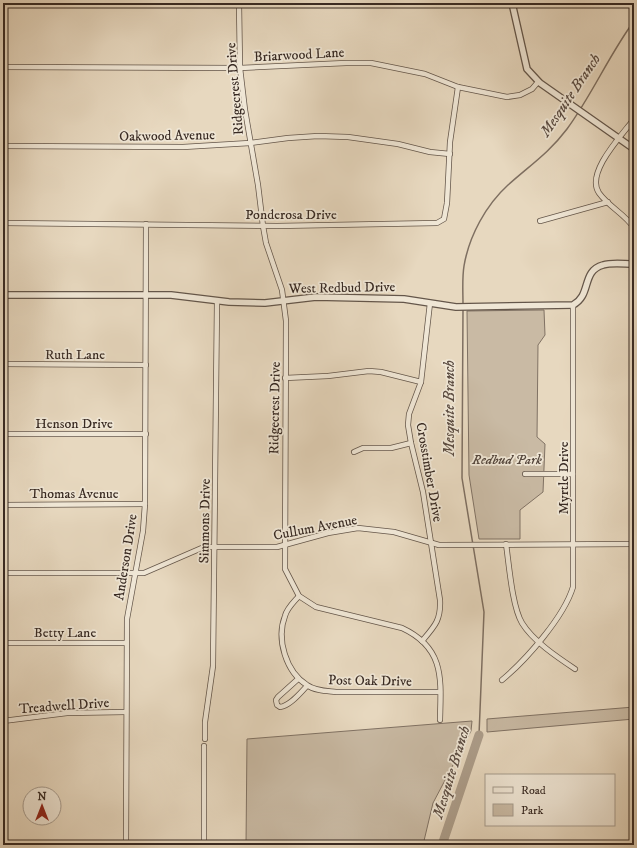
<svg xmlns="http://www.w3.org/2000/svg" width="637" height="848" font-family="'IM FELL DW Pica',serif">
<rect width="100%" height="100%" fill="#e7d8bf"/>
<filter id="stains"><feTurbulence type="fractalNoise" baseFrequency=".005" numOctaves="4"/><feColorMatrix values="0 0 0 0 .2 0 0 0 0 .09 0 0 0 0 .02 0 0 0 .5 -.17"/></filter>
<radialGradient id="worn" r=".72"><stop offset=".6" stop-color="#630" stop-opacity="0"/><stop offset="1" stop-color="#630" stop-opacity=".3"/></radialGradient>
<g fill="#c9baa4" stroke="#807264">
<polygon points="544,310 545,335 538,345 537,437 545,444 543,492 520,510 520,539 479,539 469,475 467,311"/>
<polygon points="634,707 634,719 487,732 487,719"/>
<polygon points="472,721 471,731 433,803 423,845 246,845 247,739"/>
</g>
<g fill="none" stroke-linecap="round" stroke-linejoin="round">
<g stroke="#7e6f61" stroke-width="1.5">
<path d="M463 305C463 292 462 278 464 266 469 236 486 205 508 185 529 166 549 153 567 129 592 95 609 55 634 21"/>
<polyline points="463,309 462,478 484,612 479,735"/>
</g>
<polyline stroke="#ac9d8a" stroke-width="9" points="442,845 479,735"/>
<defs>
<g id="minor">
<path d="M239 3 240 68 245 110 258 185 263 226 266 243 282 290 286 321 285 569 299 596 316 607 402 628C445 648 441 679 440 720"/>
<polyline points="3,67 240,68 346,63 371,63 425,74 458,87 507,97 520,95 532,89 538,82"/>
<path d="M634 119C622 135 585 173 599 193 609 207 625 214 634 228"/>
<polyline points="3,146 183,147 250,143 288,138 318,136 348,137 398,144 430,152 450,154"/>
<polyline points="540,221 608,202"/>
<polyline points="3,223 277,226 437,223 444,219 447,203 450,142 458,87"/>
<polyline points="3,364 146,365"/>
<polyline points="285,378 328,376 369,371 381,372 421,382"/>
<polyline points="3,434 146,434"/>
<polyline points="354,452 363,448 391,448 411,443"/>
<polyline points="525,474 573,474"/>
<polyline points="3,505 145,504"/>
<path d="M506 544C509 564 512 606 522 623 533 641 557 657 575 669"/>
<polyline points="3,573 144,573 204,547 277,547 328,533 358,528 394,532 439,545 634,544"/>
<path d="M299 596C294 602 287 608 285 616 276 639 286 672 307 685 315 691 327 691 336 692H440"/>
<path d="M422 641C435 626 441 620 440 600L423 492 411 443 408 425 409 414 421 382 430 303"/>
<polyline points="3,643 126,643"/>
<path d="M298 679 278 697 276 700 277 705 280 707C290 706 300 693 307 686"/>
<path d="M502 680C526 660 564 617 573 587V305"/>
<polyline points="3,721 67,713 126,712"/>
<polyline points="205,739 205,722 213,666 217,302"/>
<polyline points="126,845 127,619 143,531 145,504 146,224"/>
<polyline points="204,845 204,746"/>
</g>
<g id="tertiary">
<polyline points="512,3 527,69 540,83 634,149"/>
<path d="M3 295H171L229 302 265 303 316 297 404 299 456 307 573 305C592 295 581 271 603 265 612 262 624 264 634 264"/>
</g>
</defs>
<use href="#minor" stroke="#64564a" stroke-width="6"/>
<use href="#tertiary" stroke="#64564a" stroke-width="8"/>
<use href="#minor" stroke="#efe6d5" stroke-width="4.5"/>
<use href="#tertiary" stroke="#efe6d5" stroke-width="5.5"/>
</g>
<g text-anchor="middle" stroke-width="3.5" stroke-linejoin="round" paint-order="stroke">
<g font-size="14" fill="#382a23" stroke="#efe6d5">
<text transform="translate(299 54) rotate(-3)" y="5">Briarwood Lane</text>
<text transform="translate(234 89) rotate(-95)" y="5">Ridgecrest Drive</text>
<text transform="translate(167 135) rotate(-1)" y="5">Oakwood Avenue</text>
<text x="291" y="219">Ponderosa Drive</text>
<text transform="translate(342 287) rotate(-1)" y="5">West Redbud Drive</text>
<text x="75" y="359">Ruth Lane</text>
<text transform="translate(274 408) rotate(-89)" y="5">Ridgecrest Drive</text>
<text x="74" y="428">Henson Drive</text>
<text transform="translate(430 472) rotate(80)" y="5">Crosstimber Drive</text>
<text transform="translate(563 478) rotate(-90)" y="5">Myrtle Drive</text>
<text x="74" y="498">Thomas Avenue</text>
<text transform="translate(204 521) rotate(-89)" y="5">Simmons Drive</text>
<text transform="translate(315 527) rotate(-11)" y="5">Cullum Avenue</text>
<text transform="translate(125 557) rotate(-81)" y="5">Anderson Drive</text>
<text x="65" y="637">Betty Lane</text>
<text transform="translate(370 680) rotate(1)" y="5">Post Oak Drive</text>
<text transform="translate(64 705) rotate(-4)" y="5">Treadwell Drive</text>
</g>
<g font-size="14" font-style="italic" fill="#55473d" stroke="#efe6d5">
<text x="507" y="464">Redbud Park</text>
</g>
<g font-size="15" font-style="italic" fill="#5b4c42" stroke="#efe6d5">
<text transform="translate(570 95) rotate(-56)" y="5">Mesquite Branch</text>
<text transform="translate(449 408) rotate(-90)" y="5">Mesquite Branch</text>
<text transform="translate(451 772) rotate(-73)" y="5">Mesquite Branch</text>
</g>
</g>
<rect width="637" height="848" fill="none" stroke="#e7d8bf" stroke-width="16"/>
<rect x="4" y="4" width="629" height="840" fill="none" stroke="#382a23" stroke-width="2"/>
<rect x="8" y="8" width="621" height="832" fill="none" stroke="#382a23"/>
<rect x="485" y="774" width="130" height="52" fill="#efe6d5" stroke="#a69b8e"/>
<rect x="493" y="787" width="20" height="6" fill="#efe6d5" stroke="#a69b8e"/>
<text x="521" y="794" font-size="12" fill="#382a23">Road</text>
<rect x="493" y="804" width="20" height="12" fill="#c9baa4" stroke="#a69b8e"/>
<text x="521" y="814" font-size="12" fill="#382a23">Park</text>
<g transform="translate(42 806)"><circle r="19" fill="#efe6d5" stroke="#a69b8e"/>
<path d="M0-3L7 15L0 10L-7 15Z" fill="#8f2418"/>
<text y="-6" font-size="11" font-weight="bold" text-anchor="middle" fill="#382a23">N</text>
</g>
<rect width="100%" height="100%" filter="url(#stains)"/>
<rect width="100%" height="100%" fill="url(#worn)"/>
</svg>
